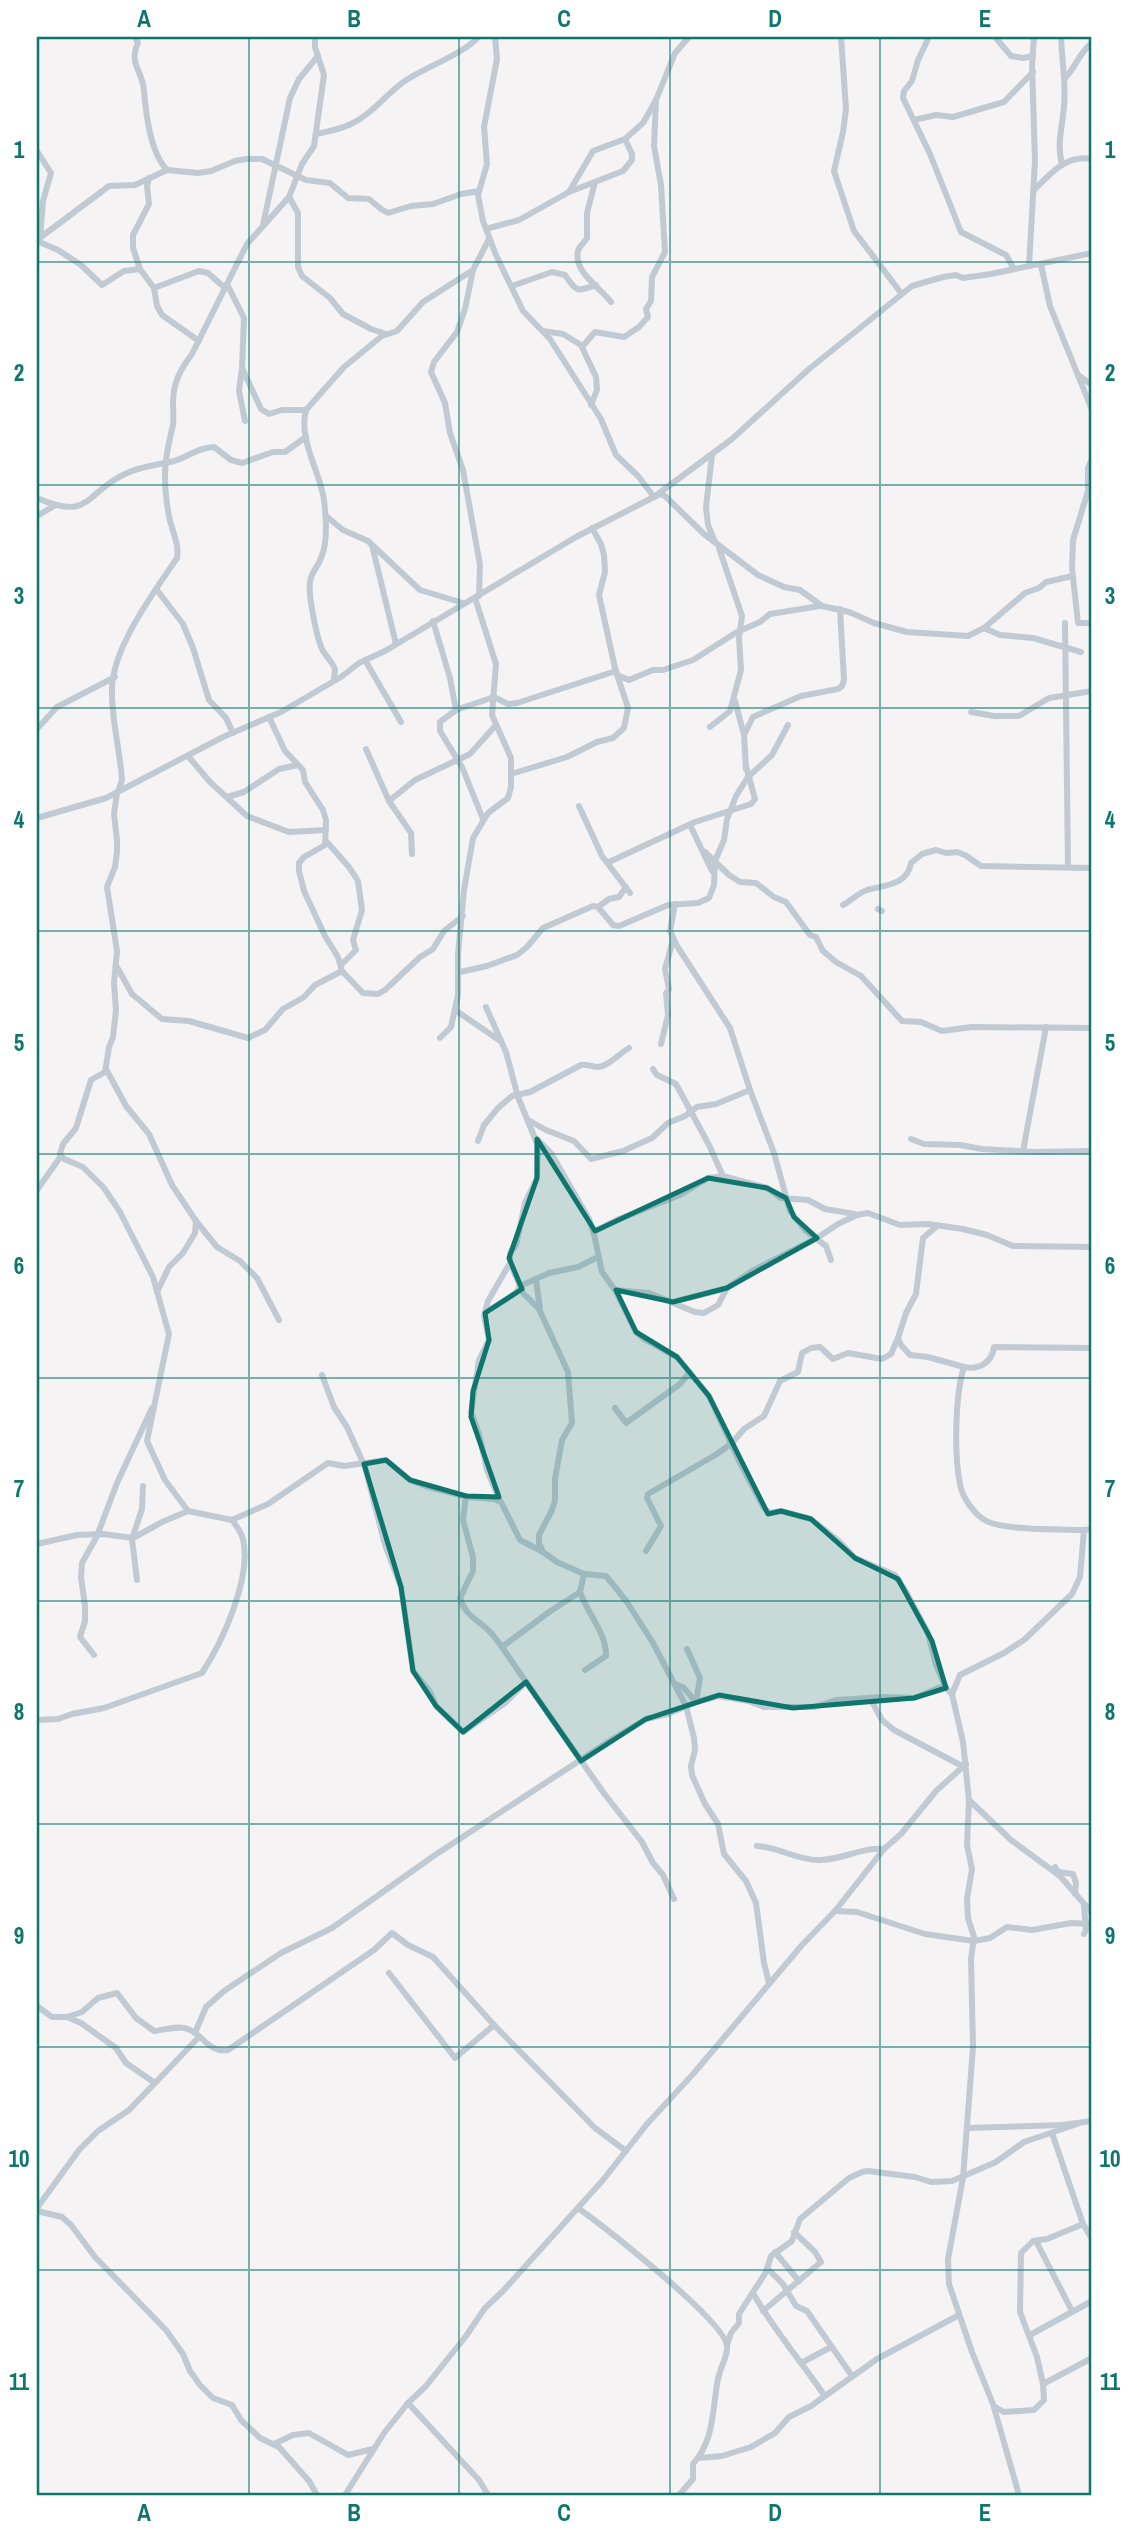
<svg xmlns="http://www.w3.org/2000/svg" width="1129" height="2532" font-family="'Archivo Narrow',sans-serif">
<rect width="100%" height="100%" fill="#f5f3f3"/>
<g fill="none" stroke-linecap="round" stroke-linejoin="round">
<g stroke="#c1cad2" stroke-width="6">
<path d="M135 37 138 43C128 64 143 71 144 91 146 114 150 152 167 170"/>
<polyline points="495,37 497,59 484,127 487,164 478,195 483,221 496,255 523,311 550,339 601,419 616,455 638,476 654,497 661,494 665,496 704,534 758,575 784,587 800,590 822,606 849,612 874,623 907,632 968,636 984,628 1025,593 1039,588 1046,582 1073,576"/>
<polyline points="841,37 846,109 843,132 834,171 854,231 901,293"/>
<polyline points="929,37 918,60 912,81 904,91 903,98 930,154 961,232 1006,255 1014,269"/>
<polyline points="995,37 1011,56 1023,58 1033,56"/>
<path d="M1061 37C1062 62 1067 89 1063 115 1061 134 1057 145 1062 165"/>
<path d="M1064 79C1076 68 1079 52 1092 43"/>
<polyline points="914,120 936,115 953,117 1004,102 1033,72"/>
<path d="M317 134C330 131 342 129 353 123 375 112 388 91 408 79 425 68 468 51 478 37"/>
<polyline points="37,151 51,173 43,201 40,238"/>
<polyline points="149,178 147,186 149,204 133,235 133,248 140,269 154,288 157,306 162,315 199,341"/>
<path d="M595 182 587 213V238C585 242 579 246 578 251 573 272 601 288 611 302"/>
<path d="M1033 191C1050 174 1066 154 1092 159"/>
<polyline points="569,192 593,151 625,139 643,123 656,100 675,53 689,37"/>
<polyline points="289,197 298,213 298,267 302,276 330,298 343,314 371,329 386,334"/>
<polyline points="263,225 290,98 299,79 318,56"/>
<polyline points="486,229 519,220 569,192 623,171 632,160 632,154 625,139"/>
<polyline points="37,240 109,186 135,185 167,170 198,173 211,171 235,161 246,159 262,159 306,180 330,183 348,198 369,199 381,209 388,213 411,206 433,204 461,194 479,191"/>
<polyline points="37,241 58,250 81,265 102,285 124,271 140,269"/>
<polyline points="1041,265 1050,306 1092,410"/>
<polyline points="1029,266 1035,161 1032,64 1034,37"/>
<polyline points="473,270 465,309 457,332 434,362 431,372 445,403 450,433 463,470 480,565 479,596"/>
<polyline points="227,284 244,318 242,368 261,409 269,414 282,410 306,410"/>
<path d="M512 286 552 272 565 275C577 292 576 292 596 285"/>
<polyline points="154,288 199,271 208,273 225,288"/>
<polyline points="543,331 563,334 581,345 596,377 597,390 591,405"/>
<polyline points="582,347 595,332 624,337 639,327 648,317 646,309 651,301 652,277 665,252 661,185 654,146 656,100"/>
<polyline points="242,368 239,391 245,421"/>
<polyline points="1078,375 1092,385"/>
<polyline points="712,455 706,507 708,525 715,542"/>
<polyline points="1092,459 1088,468 1088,491 1073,540 1072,568 1078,623 1092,623"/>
<path d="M37 498C92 522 84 492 127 473 142 466 158 465 174 461 190 456 197 448 214 447L231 460 242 463 273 452H285L306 437"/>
<polyline points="37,516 54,506"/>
<polyline points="326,516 343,530 368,541 420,590 463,603"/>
<polyline points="372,545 396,644"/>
<polyline points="157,590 183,624 193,648 209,700 226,718 233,733"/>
<polyline points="433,621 450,678 456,710"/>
<polyline points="1065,623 1068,867"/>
<polyline points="984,628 1000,635 1033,638 1081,652"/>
<polyline points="365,660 401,722"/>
<polyline points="617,675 629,680 653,670 663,670 693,660 737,632 760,622 770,614 820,606"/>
<path d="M334 680 335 669C332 662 327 657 323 651 317 640 308 595 310 582 311 572 318 567 321 558 328 543 326 516 324 500 320 471 298 440 306 410L344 367 382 336 397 331 423 302 473 270 489 239"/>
<polyline points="735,701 744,735 746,769"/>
<polyline points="971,712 994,716 1019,716 1049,698 1092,691"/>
<polyline points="269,717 285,751 303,770 305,782 323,810 326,820 325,845 304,857 299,863 299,871 304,891 325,936 338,957 342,971 363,993 378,994 385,990 420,957 433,949 444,931 463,916"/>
<polyline points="710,727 730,711 741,670 739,638 742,616 719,548"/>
<polyline points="37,729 57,707 115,677"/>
<polyline points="744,735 753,717 801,696 838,689 842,686 844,680 840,609"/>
<polyline points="366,749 389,801 411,833 412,854"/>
<polyline points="188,756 210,782 247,816 289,832 326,830"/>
<polyline points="511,774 567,757 597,742 613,738 624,728 628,708 615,668 599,595 605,572 604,555 601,544 592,528"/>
<path d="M118 792 122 780C120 749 111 719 112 688 113 647 154 592 177 558 179 545 175 540 172 527 168 517 167 505 166 495 163 470 167 449 173 425 174 418 173 411 173 403 173 383 180 370 192 354L247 244 289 197 302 164 314 146 324 75 315 47V37"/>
<polyline points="115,794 117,793 114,814 117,840 117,852 115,867 107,887 117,951 114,983 116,1010 113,1037 109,1047 105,1072 91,1080 76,1128 63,1144 60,1154 64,1159 83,1167 104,1188 120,1212 153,1277 169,1334 147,1441 165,1480 188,1511 232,1520 268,1504 328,1463 344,1466 386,1460 410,1480 428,1487 468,1497 494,1499 501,1502 520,1540 543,1552"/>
<polyline points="227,797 244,792 279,769 298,765"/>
<polyline points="389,801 415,780 470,754 496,725"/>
<polyline points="579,806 602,856 630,893"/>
<polyline points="37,818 106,798 223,737 281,712 341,677 359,663 385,651 576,537 654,497 732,439 809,369 912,286 943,277 956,275 963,278 991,274 1092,253"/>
<polyline points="483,819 462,767 440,731 440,722 456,710 494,697 508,704 517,703 616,671"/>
<polyline points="690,825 712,871"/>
<polyline points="326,841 349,867 358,881 362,910 353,940 356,950 342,964"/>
<polyline points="705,852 729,875 740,882 756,883 774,897 786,902 810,935 816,937 823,951 836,962 861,976 902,1021 921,1022 942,1031 972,1027 1092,1028"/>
<polyline points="609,862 695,822 751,804 755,799 746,766"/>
<polyline points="675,904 670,931 677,946 730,1028 750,1090"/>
<path d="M843 905C851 901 858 893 867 890 884 885 907 886 911 863L922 854 936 850 946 853 957 852 965 855 981 866 1092 868"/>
<polyline points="598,907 609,899 619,897 626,887"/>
<polyline points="878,909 882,911"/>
<polyline points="117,967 132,994 162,1019 189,1021 248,1038 265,1030 283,1009 304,997 315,985 342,971"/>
<polyline points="460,972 487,966 517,955 527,947 543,928 593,906 598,907 613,925 619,926 668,905 698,903 709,898 714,885 715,861 724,840 727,819 736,796 748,777 772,755 788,725"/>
<polyline points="486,1007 506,1052 518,1097 538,1146 537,1178 525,1203 516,1245 510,1253 510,1263 523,1293 539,1309 568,1372 572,1423 562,1440 555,1479 555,1500 552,1510 539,1535 539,1543 543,1552 557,1562 584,1574 606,1576 627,1602 653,1643 686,1706 694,1738 695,1750 691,1766 692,1775 705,1804 718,1824 724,1854 746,1881 756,1903 764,1963 769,1983"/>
<polyline points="455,1010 499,1040"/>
<polyline points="440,1038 451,1027 458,995 458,954 464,890 473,838 488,813 508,798 511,787 511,758 492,715 496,664 475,598"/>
<polyline points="661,1044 668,1015 666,993 669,989 665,969 673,940"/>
<polyline points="106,1069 126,1106 149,1134 172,1185 196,1221 195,1233 183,1253 169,1267 157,1292"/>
<polyline points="653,1069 657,1075 676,1084 709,1145 723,1176"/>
<polyline points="530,1121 546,1130 574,1141 591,1159 623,1151 652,1138 668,1123 685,1116 697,1107 716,1104 750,1090 774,1153 790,1211 805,1230 826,1246 831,1260"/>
<polyline points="911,1139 924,1144 960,1145 982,1149 1036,1152 1092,1151"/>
<polyline points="538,1140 551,1153 589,1219 594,1234 602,1272 615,1290 636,1332 644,1339 677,1357 709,1396 740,1463 764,1508 770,1513 781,1511 811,1519 840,1542 855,1558 895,1575 905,1590 928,1633 936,1665 946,1688 952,1694"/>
<path d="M478 1141 484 1125 498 1108 512 1096 530 1092 581 1065C587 1064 592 1067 598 1067 609 1066 620 1053 629 1048"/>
<polyline points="1023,1151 1046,1027"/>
<polyline points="37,1190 61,1156"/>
<polyline points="196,1221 217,1247 240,1261 257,1278 279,1320"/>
<polyline points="937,1226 923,1238 916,1294 906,1313 898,1338 901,1345 910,1355 928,1357 964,1367"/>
<polyline points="593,1232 619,1219 680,1195 708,1178 723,1176 767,1188 781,1198 808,1200 825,1209 855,1214"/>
<polyline points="536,1280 540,1309"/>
<polyline points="615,1290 649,1293 695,1312 704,1313 718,1305 727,1288 752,1271 817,1238 838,1224 857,1215 868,1213 900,1225 928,1224 963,1229 987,1235 1013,1246 1092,1247"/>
<polyline points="673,1302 727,1288"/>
<polyline points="486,1312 516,1293 520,1286 549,1273 578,1267 598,1257"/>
<polyline points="322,1375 334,1407 347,1427 365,1467 385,1545 401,1587 413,1671 430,1692 436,1706 463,1732 505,1703 526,1682 502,1647 549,1612 580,1592 584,1574"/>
<polyline points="615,1408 626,1423 680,1384 690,1372"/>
<path d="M466 1496 463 1520 473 1557V1571L460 1598C465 1614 474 1618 486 1628 492 1633 497 1640 502 1647"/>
<polyline points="500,1501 487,1470 479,1434 471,1412 479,1360 489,1340 484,1316 488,1301 510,1263"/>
<path d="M1084 1530C1063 1529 998 1531 983 1519 973 1512 962 1497 960 1484 954 1455 955 1395 964 1367 980 1370 992 1362 994 1347L1092 1348"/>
<polyline points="37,1544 77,1535 103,1534 133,1538 162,1522 188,1511"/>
<polyline points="646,1551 661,1526 647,1498 648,1494 717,1454 732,1443 744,1429 764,1416 780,1381 798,1372 802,1353 811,1348 820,1347 833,1359 848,1353 882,1359 891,1354 898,1338"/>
<polyline points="137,1580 132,1539 142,1509 143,1486"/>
<path d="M580 1592C587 1613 607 1634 606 1656L585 1670"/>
<polyline points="94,1655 80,1637 85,1621 85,1606 81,1577 82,1563 97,1536 117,1483 152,1408"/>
<polyline points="526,1682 603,1792 642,1842 653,1863 663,1875 674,1899"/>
<polyline points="675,1684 683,1687 696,1702 718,1696 748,1701 764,1707 815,1707 836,1700 885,1697 914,1698 941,1687 946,1688"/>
<polyline points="870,1698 882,1720 894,1730 962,1766"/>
<path d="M37 1720 58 1719 72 1714 104 1708 202 1673C223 1641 252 1577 243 1539 241 1532 236 1525 232 1520"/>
<polyline points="969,1800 1011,1840 1060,1876 1092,1913"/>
<path d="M757 1846C778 1847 797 1860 818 1860 840 1861 861 1847 884 1849"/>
<polyline points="1055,1867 1058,1872 1073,1874 1076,1883 1075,1894"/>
<polyline points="835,1911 857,1912 925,1934 974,1941 990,1938 1007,1927 1032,1930 1071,1923 1092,1924"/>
<polyline points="1084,1934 1086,1930 1084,1906"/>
<polyline points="389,1973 455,2058 494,2025"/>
<polyline points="37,2006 52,2017 67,2017 81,2023 116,2048 126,2063 155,2083 129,2110 98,2131 79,2150 37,2208"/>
<path d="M67 2017 82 2012 98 1998 117 1993 136 2018 154 2031C165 2030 178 2025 188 2029 204 2035 208 2053 228 2050L374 1950 392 1933 408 1945 433 1957 494 2025 595 2128 626 2151"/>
<polyline points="195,2033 206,2007 224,1991 281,1953 332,1928 435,1855 611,1740 646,1719 668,1714 696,1702 700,1678 687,1649"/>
<polyline points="155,2083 199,2037"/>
<polyline points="967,2128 1062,2125 1092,2121"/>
<polyline points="1053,2136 1083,2224 1092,2239"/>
<path d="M578 2208C603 2226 725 2321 727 2346 728 2355 722 2364 720 2372 717 2380 716 2390 715 2399 712 2423 710 2445 693 2464V2479L679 2495"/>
<polyline points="37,2211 62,2217 71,2225 95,2257 166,2330 183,2354 190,2371 200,2385 213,2398 232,2405 241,2420 260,2438 279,2447 309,2481 317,2495"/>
<polyline points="1036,2241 1072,2311"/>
<polyline points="775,2252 799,2281"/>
<polyline points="767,2268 783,2284 796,2306 807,2311 852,2376"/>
<path d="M753 2293C773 2329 801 2361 824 2395"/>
<polyline points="763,2311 821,2262 815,2252 794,2232"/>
<polyline points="1030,2335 1092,2301"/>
<polyline points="727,2345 731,2333 739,2323 739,2314 766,2272 771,2256 792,2241 800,2219 849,2178 862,2172 868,2171 915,2177 931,2182 952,2181 996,2162 1024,2142 1080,2123"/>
<polyline points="803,2362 831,2347"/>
<polyline points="1043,2384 1037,2357 1020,2312 1021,2253 1033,2241 1047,2239 1083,2224"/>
<polyline points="408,2403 479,2480 488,2495"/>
<polyline points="995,2407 1004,2412 1034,2410 1044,2400 1043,2384 1092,2358"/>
<polyline points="274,2444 293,2435 309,2433 348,2455 373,2449"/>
<polyline points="699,2458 722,2456 751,2447 775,2433 789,2417 811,2406 877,2359 959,2315"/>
<polyline points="345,2495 384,2433 408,2403 426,2386 466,2336 485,2308 503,2291 603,2180 647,2124 694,2073 802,1945 835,1911 884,1849 901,1834 936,1791 966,1764"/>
<polyline points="1019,2495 993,2404 972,2352 949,2284 948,2259 963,2178 973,2047 971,1959 974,1937 968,1918 967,1899 972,1869 967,1845 969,1800 963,1742 952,1694 960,1675 1004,1653 1024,1640 1072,1594 1080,1577 1084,1530 1092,1529"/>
</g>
</g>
<path fill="#0f766e" fill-opacity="0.2" stroke="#0f766e" stroke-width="5" stroke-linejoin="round" d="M537 1139 595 1231 708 1178 767 1188 786 1198 794 1217 817 1238 727 1288 673 1302 616 1290 636 1332 677 1357 709 1396 768 1514 781 1511 811 1519 855 1558 898 1579 932 1641 946 1688 914 1698 793 1708 719 1695 646 1719 581 1761 526 1682 463 1732 436 1706 413 1671 401 1587 364 1464 386 1460 410 1480 466 1496 499 1497 471 1417 473 1391 489 1340 485 1313 522 1289 509 1258 537 1178Z"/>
<path fill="none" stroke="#0f766e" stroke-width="2" stroke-opacity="0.55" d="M249 37V2495M459 37V2495M670 37V2495M880 37V2495M37 262H1092M37 485H1092M37 708H1092M37 931H1092M37 1154H1092M37 1378H1092M37 1601H1092M37 1824H1092M37 2047H1092M37 2270H1092"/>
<rect width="1129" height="2532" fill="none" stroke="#ffffff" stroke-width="77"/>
<rect x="38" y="38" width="1052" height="2456" fill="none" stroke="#0f766e" stroke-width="2.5"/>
<g font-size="23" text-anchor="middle" font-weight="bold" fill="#0f766e">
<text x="144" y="27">A</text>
<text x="354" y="27">B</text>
<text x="564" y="27">C</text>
<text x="775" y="27">D</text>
<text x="985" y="27">E</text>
<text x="19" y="158">1</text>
<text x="1110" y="158">1</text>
<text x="19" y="381">2</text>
<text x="1110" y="381">2</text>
<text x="19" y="604">3</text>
<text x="1110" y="604">3</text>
<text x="19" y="828">4</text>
<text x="1110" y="828">4</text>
<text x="19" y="1051">5</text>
<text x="1110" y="1051">5</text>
<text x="19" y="1274">6</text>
<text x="1110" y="1274">6</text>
<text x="19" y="1497">7</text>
<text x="1110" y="1497">7</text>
<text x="19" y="1720">8</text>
<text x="1110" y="1720">8</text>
<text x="19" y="1944">9</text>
<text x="1110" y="1944">9</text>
<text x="19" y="2167">10</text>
<text x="1110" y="2167">10</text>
<text x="19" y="2390">11</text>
<text x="1110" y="2390">11</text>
<text x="144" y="2521">A</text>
<text x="354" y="2521">B</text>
<text x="564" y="2521">C</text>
<text x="775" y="2521">D</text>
<text x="985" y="2521">E</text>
</g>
</svg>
